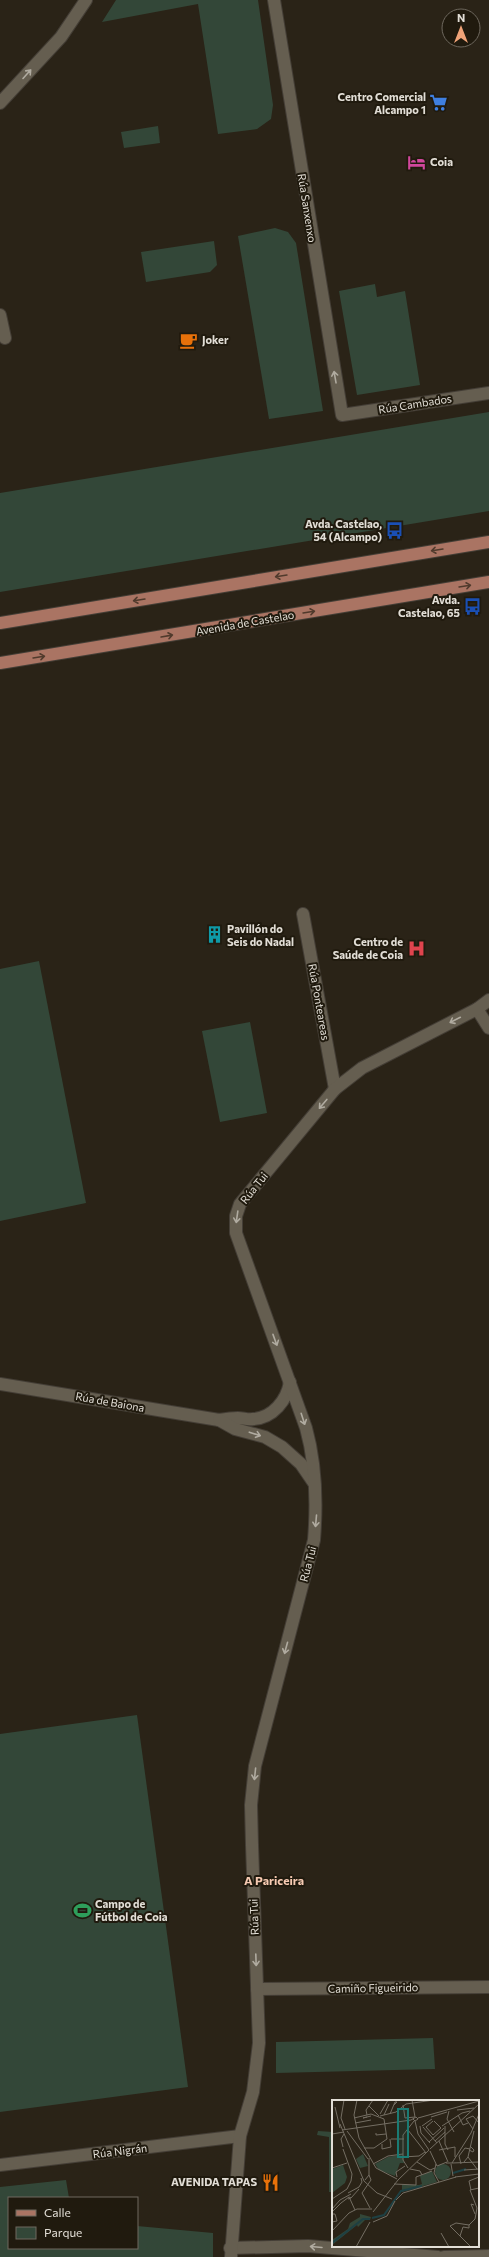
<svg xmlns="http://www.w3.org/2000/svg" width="489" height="2257" font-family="Commissioner,sans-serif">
<rect width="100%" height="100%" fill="#2a2317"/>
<g fill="#334738">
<polygon points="116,0 258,0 273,105 271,119 257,129 218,134 198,4 102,22"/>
<polygon points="158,126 160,143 124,148 121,132"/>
<polygon points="275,228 288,232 296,243 323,411 269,419 238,236"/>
<polygon points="214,241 217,265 210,272 146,282 141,252"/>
<polygon points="375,284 377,297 405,291 420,385 357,395 339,291"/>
<polygon points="489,412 489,511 0,592 0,493"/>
<polygon points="39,961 86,1203 0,1221 0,969"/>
<polygon points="250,1022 267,1113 220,1122 202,1031"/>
<polygon points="137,1715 188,2087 0,2112 0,1734"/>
<polygon points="433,2038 435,2069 276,2073 276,2042"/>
<polygon points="318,2131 333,2132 333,2192 329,2192 329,2137 317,2135"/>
<polygon points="66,2180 69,2198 9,2198 9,2248 137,2248 137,2226 213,2233 213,2257 0,2257 0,2187"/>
</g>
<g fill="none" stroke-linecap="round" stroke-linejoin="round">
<defs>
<g id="street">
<polyline points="274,0 342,415 489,393"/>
<polyline points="0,103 61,37 86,0"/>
<polyline points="0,315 5,338"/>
<polyline points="303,914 335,1089"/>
<polyline points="477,1009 489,1028"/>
<path d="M0 1384 219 1420C225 1419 232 1418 238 1418 243 1418 248 1420 253 1419 273 1418 287 1400 290 1382"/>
<polyline points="219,1420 235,1429 265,1437 282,1447 301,1464 314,1483"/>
<polyline points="257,1989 489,1987"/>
<polyline points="0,2165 240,2136"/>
<polyline points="230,2248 308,2246 438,2257"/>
<path d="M231 2257 240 2136 253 2092 259 2043 252 1845 251 1805 255 1766 314 1540C317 1503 316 1464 306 1428L236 1233V1216L240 1204 335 1089 362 1068 477 1009 489 1000"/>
<polyline points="444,2257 489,2256"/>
</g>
<g id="primary">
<polyline points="0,623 489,542"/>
<polyline points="0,663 489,582"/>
</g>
</defs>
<use href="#street" stroke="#443e36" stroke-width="14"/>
<use href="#primary" stroke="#443e36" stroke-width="14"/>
<use href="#street" stroke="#655e50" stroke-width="12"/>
<use href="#primary" stroke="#aa7463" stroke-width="12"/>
</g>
<defs><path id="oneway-shaft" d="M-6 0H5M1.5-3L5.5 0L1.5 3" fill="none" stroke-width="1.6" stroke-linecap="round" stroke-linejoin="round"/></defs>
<g stroke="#b0aba0">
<use href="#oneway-shaft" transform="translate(27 74) rotate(-48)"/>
<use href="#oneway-shaft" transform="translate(335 377) rotate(-100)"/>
<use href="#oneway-shaft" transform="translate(455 1020) rotate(153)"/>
<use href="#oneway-shaft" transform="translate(323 1104) rotate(130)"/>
<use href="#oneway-shaft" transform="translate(237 1217) rotate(98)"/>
<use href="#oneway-shaft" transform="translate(275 1340) rotate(70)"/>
<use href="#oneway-shaft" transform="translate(303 1419) rotate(72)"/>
<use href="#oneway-shaft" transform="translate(255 1434) rotate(18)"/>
<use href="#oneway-shaft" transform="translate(316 1521) rotate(95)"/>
<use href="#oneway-shaft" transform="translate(286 1648) rotate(105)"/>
<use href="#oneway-shaft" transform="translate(255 1774) rotate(96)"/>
<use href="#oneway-shaft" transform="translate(256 1960) rotate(88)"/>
<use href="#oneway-shaft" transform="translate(316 2247) rotate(-175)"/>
</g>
<g stroke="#503a2c">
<use href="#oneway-shaft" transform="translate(437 550) rotate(171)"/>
<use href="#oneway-shaft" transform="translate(281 576) rotate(171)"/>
<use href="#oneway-shaft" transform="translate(465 586) rotate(-9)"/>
<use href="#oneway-shaft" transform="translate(139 600) rotate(171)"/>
<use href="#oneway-shaft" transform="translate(309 612) rotate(-9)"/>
<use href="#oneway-shaft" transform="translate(167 636) rotate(-10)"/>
<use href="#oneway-shaft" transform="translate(39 657) rotate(-9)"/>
</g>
<defs>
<symbol id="supermarket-bare" viewBox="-9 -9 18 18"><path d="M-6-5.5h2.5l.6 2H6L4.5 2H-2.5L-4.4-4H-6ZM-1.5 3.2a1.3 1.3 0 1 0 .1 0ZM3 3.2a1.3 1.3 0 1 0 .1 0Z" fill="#3f7fe0" stroke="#201a0e" stroke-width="2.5" paint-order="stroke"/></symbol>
<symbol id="hotel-bare" viewBox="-9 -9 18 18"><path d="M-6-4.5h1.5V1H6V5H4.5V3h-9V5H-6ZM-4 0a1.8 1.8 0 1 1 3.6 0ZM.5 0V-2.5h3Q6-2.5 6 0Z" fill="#d1479c" stroke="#201a0e" stroke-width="2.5" paint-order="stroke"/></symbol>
<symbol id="cafe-bare" viewBox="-9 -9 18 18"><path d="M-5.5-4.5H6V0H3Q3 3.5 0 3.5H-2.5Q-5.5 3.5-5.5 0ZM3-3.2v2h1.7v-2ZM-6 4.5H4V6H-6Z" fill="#e8710a" stroke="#201a0e" stroke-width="2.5" paint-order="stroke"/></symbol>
<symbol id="bus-bare" viewBox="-9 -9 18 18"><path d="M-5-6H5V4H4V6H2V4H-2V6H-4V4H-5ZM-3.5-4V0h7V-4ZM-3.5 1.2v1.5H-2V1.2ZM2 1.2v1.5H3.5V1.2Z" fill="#1a4fb4" stroke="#201a0e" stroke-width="2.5" paint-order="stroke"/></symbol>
<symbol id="building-bare" viewBox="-9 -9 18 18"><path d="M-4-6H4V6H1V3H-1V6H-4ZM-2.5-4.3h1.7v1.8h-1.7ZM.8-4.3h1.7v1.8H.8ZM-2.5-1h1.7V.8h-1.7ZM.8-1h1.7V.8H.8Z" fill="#0f9aa8" stroke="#201a0e" stroke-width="2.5" paint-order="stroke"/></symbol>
<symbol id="hospital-bare" viewBox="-9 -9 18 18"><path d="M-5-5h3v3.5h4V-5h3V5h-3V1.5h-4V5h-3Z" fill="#e0444e" stroke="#201a0e" stroke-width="2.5" paint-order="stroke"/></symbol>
<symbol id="stadium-bare" viewBox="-9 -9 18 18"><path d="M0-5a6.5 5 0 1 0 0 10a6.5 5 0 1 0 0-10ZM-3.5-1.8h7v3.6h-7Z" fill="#2e9e5b" stroke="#201a0e" stroke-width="2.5" paint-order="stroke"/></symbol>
<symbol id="restaurant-bare" viewBox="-9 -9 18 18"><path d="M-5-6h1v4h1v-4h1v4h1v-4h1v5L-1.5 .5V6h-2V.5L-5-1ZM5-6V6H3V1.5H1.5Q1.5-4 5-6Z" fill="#e8710a" stroke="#201a0e" stroke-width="2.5" paint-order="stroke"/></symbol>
</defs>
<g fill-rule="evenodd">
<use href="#supermarket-bare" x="426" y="90" width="25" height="25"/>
<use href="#hotel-bare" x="404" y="150" width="25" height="25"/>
<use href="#cafe-bare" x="176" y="328" width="25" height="25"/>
<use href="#bus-bare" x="382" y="518" width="25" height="25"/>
<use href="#bus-bare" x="460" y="594" width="25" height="25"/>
<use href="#building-bare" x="202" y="922" width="25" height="25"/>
<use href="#hospital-bare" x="404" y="936" width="25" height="25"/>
<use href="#stadium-bare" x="70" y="1898" width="25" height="25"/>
<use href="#restaurant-bare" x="258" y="2170" width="25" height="25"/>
</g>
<g text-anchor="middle" stroke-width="4" stroke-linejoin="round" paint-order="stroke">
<g font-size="11" font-weight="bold" fill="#e2ded6" stroke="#201a0e" text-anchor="end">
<text x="426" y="101">Centro Comercial<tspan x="426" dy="13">Alcampo 1</tspan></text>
<text x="430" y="166" text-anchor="start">Coia</text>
<text x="202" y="344" text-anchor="start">Joker</text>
<text x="382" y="528">Avda. Castelao,<tspan x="382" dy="13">54 (Alcampo)</tspan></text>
<text x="460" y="604">Avda.<tspan x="460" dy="13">Castelao, 65</tspan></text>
<text x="227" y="933" text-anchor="start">Pavillón do<tspan x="227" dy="13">Seis do Nadal</tspan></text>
<text x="403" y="946">Centro de<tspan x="403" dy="13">Saúde de Coia</tspan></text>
<text x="95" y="1908" text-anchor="start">Campo de<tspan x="95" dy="13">Fútbol de Coia</tspan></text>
<text x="257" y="2186">AVENIDA TAPAS</text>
</g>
<g font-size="11" fill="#e2ded6" stroke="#201a0e">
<text transform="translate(307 208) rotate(81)" y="4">Rúa Sanxenxo</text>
<text transform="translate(415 404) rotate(-9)" y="4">Rúa Cambados</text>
<text transform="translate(245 623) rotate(-10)" y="4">Avenida de Castelao</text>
<text transform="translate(319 1002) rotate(80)" y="4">Rúa Ponteareas</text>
<text transform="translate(254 1188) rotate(-51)" y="4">Rúa Tui</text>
<text transform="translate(110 1402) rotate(10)" y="4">Rúa de Baiona</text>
<text transform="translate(308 1564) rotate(-75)" y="4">Rúa Tui</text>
<text transform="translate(254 1917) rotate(-92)" y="4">Rúa Tui</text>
<text transform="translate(373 1988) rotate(-1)" y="4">Camiño Figueirido</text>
<text transform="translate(120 2151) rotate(-7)" y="4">Rúa Nigrán</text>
</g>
<g font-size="12" font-weight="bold" fill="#f6cab2" stroke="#201a0e">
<text x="274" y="1885">A Pariceira</text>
</g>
</g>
<g transform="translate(332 2100)">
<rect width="147" height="147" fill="#2a2317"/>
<path d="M31 54 36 66 28 68 24 59ZM67 55 71 56 72 63H68L63 76 47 70 43 64 56 57ZM103 72a8 8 0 1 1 16 0a8 8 0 1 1-16 0ZM11 65 15 77 13 83 0 93V69ZM100 71 105 82 70 92V85H87L90 84 88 76ZM28 114 39 117 38 120H33L26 127 25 125 0 145V140L16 129 18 123 28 117Z" fill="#334738"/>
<path fill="none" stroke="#1e4043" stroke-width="2" d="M121 73 134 69M40 118 52 115 69 91 90 86M0 143 31 119H38"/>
<path fill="none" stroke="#746e63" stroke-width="1" d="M12 0 9 18 13 29M25 0 22 15 27 38 44 68 65 79M71 5 73 18 83 17 80 0M37 6 47 16M3 7 8 28M125 10 142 8M117 11 115 19 122 32M48 14 56 0M58 14 63 2H65L62 5M35 15 34 10 41 0M52 15 57 4M126 15 131 25 136 23M48 16 64 12 74 4 102 0M35 17 31 18 39 16M99 17 115 12M22 18 39 14 52 19M86 18 147 1M52 19 55 39M134 19 141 16 147 23M134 19 141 29M83 21 86 34 97 50M101 21 94 27 101 35 109 28 102 21M23 23 39 20M8 24 32 81 45 93 60 99M88 26 89 33 98 43M90 26 100 19M110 26 130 13 138 11M113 26V44L116 50M91 27 105 43M10 30 79 20 84 17 86 19 83 21 81 19M76 30 94 53M15 31 36 59M44 33V35L54 34M0 34 12 32M59 39H72M103 41 113 32M107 41 116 62M97 42 112 28M50 44V49L59 47 58 39M11 47 9 39 12 34M32 48H42L55 39M98 49 147 4M107 50 123 47V57M137 50 141 52 142 50 138 46M98 51 105 66 115 62M71 57 87 56 93 52M136 57 145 69M85 62 98 70 103 68M132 62 136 57 142 31M114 63H120L139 33 147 14M120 63 147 62M41 64 56 56 71 54M104 64 102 73 107 82M119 64 121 76M129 64 127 56 133 48 138 49M0 68 15 63M76 68 71 60V35L82 21M78 69 88 71 90 75M132 70 147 69M37 75 39 80 30 93 38 108M65 77 64 72 73 66M123 77 147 74M33 80 37 75V58M62 84 84 85V77L100 71M139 90 137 81 147 77M16 93 27 87 30 82 29 78M19 98 27 89M0 99 15 89 19 81 20 74 11 49M18 99 23 110M64 100 71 93 124 77M142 105 139 104 143 114M145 108 138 90 147 88M0 109 8 100 19 94M0 112 9 103 17 97 19 98 16 99M41 112 66 80 97 50M0 122 5 121 3 114H1M41 122 55 116 63 101M0 131 17 113 25 109H40M109 133 117 147M128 136 131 127 137 128V125M24 147 38 122M139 147 118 126 124 123 137 125 143 119 145 108"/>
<path fill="#1a7b73" fill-opacity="0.15" stroke="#1a7b73" stroke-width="2" d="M66 9H76V57H66Z"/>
<rect width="147" height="147" fill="none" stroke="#e2ded6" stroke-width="2"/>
</g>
<rect x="8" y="2197" width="130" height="52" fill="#201a0e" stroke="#6e685e"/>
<rect x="16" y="2210" width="20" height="6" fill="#aa7463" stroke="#6e685e"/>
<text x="44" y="2217" font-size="12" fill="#e2ded6">Calle</text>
<rect x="16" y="2227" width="20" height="12" fill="#334738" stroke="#6e685e"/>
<text x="44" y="2237" font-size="12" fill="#e2ded6">Parque</text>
<g transform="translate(461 28)"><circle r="19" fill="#201a0e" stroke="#6e685e"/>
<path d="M0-3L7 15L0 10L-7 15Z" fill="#f0a378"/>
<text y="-6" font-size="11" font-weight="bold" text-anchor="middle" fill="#e2ded6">N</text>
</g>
</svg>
